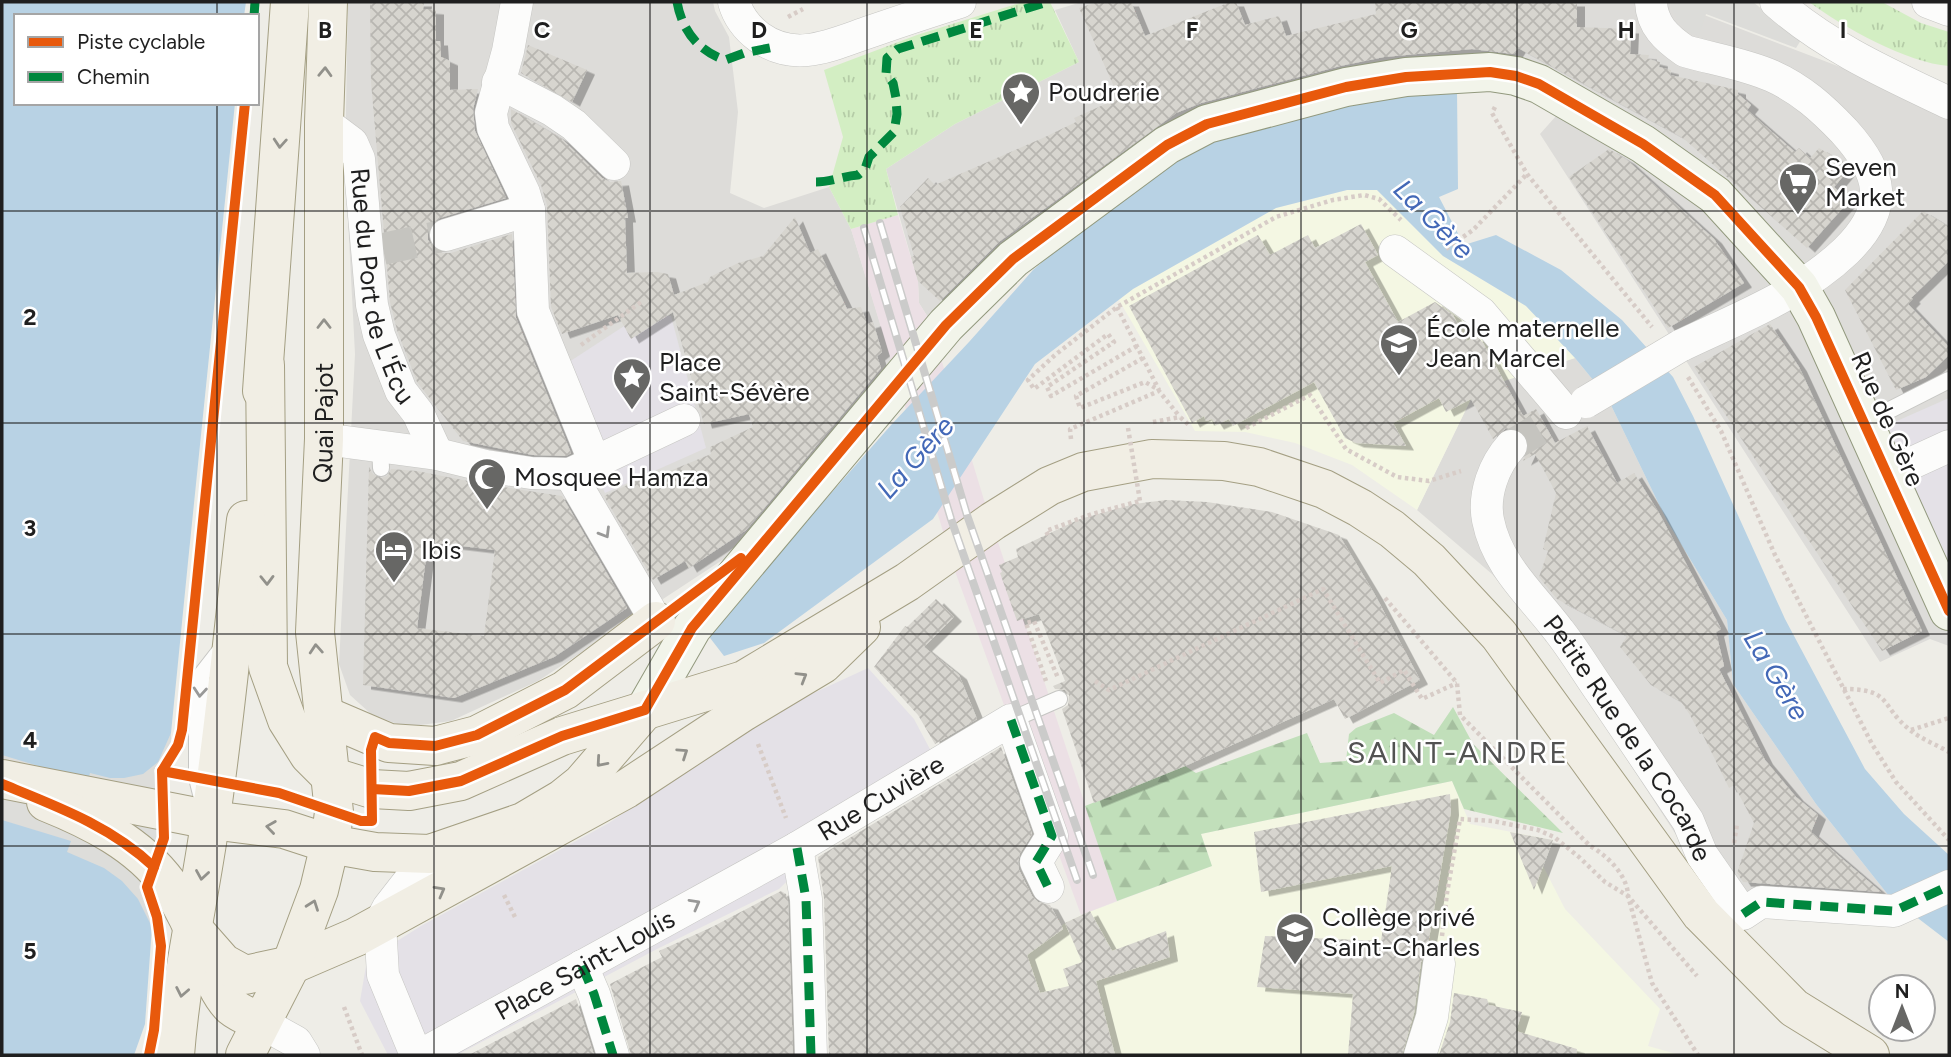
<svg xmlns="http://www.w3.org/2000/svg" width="1951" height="1057" font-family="Figtree,sans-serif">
<defs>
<pattern id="grass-tufts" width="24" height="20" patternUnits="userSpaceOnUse" patternTransform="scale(1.75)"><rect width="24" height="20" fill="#d3eec3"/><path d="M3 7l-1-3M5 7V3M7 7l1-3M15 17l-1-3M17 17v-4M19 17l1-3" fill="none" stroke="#b5cca7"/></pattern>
<pattern id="forest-firs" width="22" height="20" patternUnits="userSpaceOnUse" patternTransform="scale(1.75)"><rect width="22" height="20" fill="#c1dfba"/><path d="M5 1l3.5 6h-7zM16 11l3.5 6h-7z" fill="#a5bf9f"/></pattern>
<pattern id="building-cross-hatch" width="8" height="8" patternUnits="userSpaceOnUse" patternTransform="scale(1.75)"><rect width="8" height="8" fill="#d7d5cf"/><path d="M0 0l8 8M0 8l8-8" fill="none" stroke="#b8b6b1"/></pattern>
<filter id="shadow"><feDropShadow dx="8" dy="4.5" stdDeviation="0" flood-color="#0004"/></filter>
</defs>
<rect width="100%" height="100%" fill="#eeede7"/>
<g fill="#dddcd9">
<polygon points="348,2 713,2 715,11 729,37 738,112 730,193 764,208 829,187 851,229 897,378 759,536 538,681 451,721 405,727 371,714 350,695 339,664 355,354 345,162"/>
<polygon points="1082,2 1670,2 1903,91 1949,115 1949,646 1930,639 1880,662 1540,134 1581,88 1532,60 1471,56 1393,64 929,319 919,303 918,282 886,169 955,124 1079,62 1055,10"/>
<polygon points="1575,358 1607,397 1667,521 1727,620 1733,684 1816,804 1889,896 1886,903 1712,890 1551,643 1492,574 1417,510 1471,399 1504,381"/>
</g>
<g fill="#f4f7e3">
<polygon points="1347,190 1377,190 1443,256 1526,306 1575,358 1504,381 1471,399 1417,510 1352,465 1295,443 1245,432 1195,431 1119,300 1133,289 1276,208"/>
<polygon points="1452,781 1470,824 1553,840 1543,866 1565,909 1660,1009 1648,1046 1680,1055 989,1055 986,997 1021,960 1065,923 1081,915 1212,866 1201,834"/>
</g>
<polygon fill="#ece0e5" points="898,215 918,281 919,303 929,319 984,500 1117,901 1081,915 956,574 851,229"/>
<g fill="url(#grass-tufts)">
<polygon points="1023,2 1050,2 1079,62 955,124 886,169 898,215 851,229 829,187 843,137 824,70 917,35"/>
<path d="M1809 2H1882L1921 23 1949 32V66C1907 63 1843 27 1809 2Z"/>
</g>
<polygon fill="url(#forest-firs)" points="1453,707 1473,744 1563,833 1464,809 1452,781 1201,834 1212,866 1117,901 1085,806 1185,766 1196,773 1307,733 1320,763 1346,761 1349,734 1356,728 1394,713 1434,735"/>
<polygon fill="#dcdcd9" points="1672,2 1753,2 1801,40 1796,48 1706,14 1699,36 1686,31 1678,20 1671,6"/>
<g fill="#e4e1e7">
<polygon points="641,315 671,316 706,448 605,493 549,375"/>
<polygon points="1949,398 1949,578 1881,428"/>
<polygon points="868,668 914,719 942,772 815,854 779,889 657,949 457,1055 388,1055 360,1001 367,960 421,926 609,823 764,716"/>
</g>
<g fill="#b8d2e4">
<polygon points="2,2 246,2 244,16 16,16 16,103 235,103 188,562 171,733 164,838 152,927 145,1024 134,1055 2,1055"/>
<polygon points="1457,89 1458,189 1439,197 1464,245 1496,235 1561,270 1622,320 1673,377 1693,416 1785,619 1865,769 1904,814 1949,855 1949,942 1889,896 1816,804 1733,684 1727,620 1667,521 1607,397 1575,358 1526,306 1443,256 1377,190 1347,190 1276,208 1133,289 1035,364 933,519 764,643 724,656 707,634 892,424 969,342 1033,270 1068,240 1199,144 1376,98"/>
</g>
<polygon fill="#ddddda" points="171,733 164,838 152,927 138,899 122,881 104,868 67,852 71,841 2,820 2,755 88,781 90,773 110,778 124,778 143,774 158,762"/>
<g fill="url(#building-cross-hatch)" fill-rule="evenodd" filter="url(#shadow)">
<polygon points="370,2 424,2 423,9 436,10 436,41 440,41 441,57 450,61 450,90 478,89 473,109 475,131 506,198 440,218 432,223 428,230 428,240 434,249 442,253 451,253 512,234 516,318 571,453 566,456 533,455 463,441 417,382 397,330 390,302 371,82"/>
<polygon points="1098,2 1131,2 1145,36 1230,2 1236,2 1245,25 1279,16 1286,36 1376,14 1375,2 1577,2 1577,27 1631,29 1630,54 1649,55 1648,59 1660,62 1659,67 1671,70 1670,75 1738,90 1738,94 1751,105 1747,110 1795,152 1799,148 1810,158 1819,148 1847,165 1849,169 1834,187 1849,201 1807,248 1683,138 1518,48 1514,54 1472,49 1384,57 1340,66 1201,103 1176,113 1000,241 940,301 918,281 911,257 914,256 900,207 928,178 935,185 1045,137 1076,122 1074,118 1119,98 1079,8"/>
<polygon points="528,45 587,70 572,102 521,73"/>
<polygon points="511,109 562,139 602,178 610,182 621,181 628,218 625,218 627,273 657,272 668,274 674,295 708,282 710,277 738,263 763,256 795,217 810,253 818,249 847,309 861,307 867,324 873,322 882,352 877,356 881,368 746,530 689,568 685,561 653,580 604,496 655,472 665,473 711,454 710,447 753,427 749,414 704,424 673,312 631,339 618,315 562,334 551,307 547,205 541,185 511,123"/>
<polygon points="1609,149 1627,160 1714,239 1744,283 1668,328 1569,177"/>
<polygon points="1923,211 1949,227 1949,261 1911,298 1913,299 1908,304 1949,347 1949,355 1926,377 1896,390 1845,290"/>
<polygon points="1361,224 1378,255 1365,262 1398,322 1435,302 1453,315 1467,341 1477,336 1483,343 1523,416 1536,409 1555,443 1587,426 1617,483 1634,473 1659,513 1721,629 1716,632 1724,666 1719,669 1765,760 1796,797 1818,815 1811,832 1881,892 1743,882 1737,873 1754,823 1734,785 1729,788 1702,733 1700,734 1690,715 1681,702 1651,685 1620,647 1627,636 1557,599 1539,577 1548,551 1543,549 1556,493 1535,454 1523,461 1529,448 1528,439 1522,431 1513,428 1505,429 1493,439 1471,399 1446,412 1439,398 1393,423 1406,446 1356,443 1345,438 1314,382 1233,426 1229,419 1216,425 1212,419 1206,421 1204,416 1192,423 1129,306 1258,235 1270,255 1308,235 1315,248"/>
<polygon points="1770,324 1799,367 1922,631 1882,651 1694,367"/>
<path d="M369 467 373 474 381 478 387 476 391 469 417 471 483 484 562 496 627 608 554 657 454 698 363 685ZM428 542 495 550 484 636 417 628Z"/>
<polygon points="1166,500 1207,502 1272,512 1339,535 1375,595 1420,680 1345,719 1334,699 1185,766 1094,803 1062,709 1068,705 1069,695 1065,690 1055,689 1053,686 1065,681 1039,614 1017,621 1000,573 1002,572 999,565 1018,557 1016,549 1080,519 1134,504"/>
<polygon points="936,599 954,617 924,647 959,675 977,719 935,744 918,715 874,667 905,626 907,627"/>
<polygon points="1001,747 1032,834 1020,853 1018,862 1019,870 1032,896 1038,902 1050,905 1063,929 1027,955 1040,993 1069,986 1063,969 1082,962 1065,923 1090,911 1112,951 1166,931 1170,957 1096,981 1115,1055 829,1055 824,898 818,857"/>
<polygon points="1450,794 1451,811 1427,950 1421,962 1414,1013 1402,1055 1348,1055 1353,994 1257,987 1265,936 1381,941 1392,866 1261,892 1254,832"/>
<polygon points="1510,832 1553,840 1534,890"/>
<polygon points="781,891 786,894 788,901 793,1055 631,1055 610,984 662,957 659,951 712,927"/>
<polygon points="1454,993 1487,999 1489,1005 1522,1012 1516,1031 1577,1049 1576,1055 1439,1055 1450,1022"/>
<polygon points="576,999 594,1055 469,1055"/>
</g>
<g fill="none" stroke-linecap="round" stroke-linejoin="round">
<g stroke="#c5c4bf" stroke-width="32" stroke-dasharray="32 16" stroke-linecap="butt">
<polyline points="383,249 446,235"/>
<polyline points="1511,446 1549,423"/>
</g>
<defs>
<g id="lane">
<polyline points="1864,423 1949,380"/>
<polyline points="380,446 381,468"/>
<polyline points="1011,720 1059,699"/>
<polyline points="202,798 197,778 197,733 202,674 223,647"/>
</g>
<g id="street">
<polyline points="517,2 508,51 491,113 493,128 524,193 529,210 533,311 595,463"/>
<path d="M734 2C738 16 747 28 759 37 796 64 833 44 872 31 901 21 931 11 960 2"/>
<path d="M1651 2C1652 25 1666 38 1685 51 1713 59 1745 64 1772 76 1801 89 1822 108 1844 131 1882 173 1891 207 1846 251 1800 295 1736 319 1680 346"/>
<path d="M1776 2C1827 47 1888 74 1949 103"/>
<polyline points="1928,2 1949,10"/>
<polyline points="498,82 552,110 574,125 614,164"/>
<path id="s1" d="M324 122 352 143 359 159 372 305 379 335 401 391 418 413 437 454"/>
<polyline points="446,235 529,210"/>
<polyline points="1395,251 1481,313 1566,413"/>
<polyline points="324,439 437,454 486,466 531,473 570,474 684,420"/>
<path id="s2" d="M1511 446C1494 465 1483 494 1488 520 1497 566 1532 595 1559 631 1574 650 1587 672 1601 692 1630 735 1659 778 1688 821L1702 855 1743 914 1761 902 1894 911 1949 886"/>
<polyline points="570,474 656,621"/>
<polyline points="1888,474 1949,446"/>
<polyline points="797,848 806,899 811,1055"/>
<polyline points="582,966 594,994 613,1055"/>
<polyline points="260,1022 296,1042 304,1055"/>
<polyline points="416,1055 383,975 380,923 388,908 430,854"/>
<path id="s3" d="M421 1055 797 848 1011 720 1052 836 1036 862 1048 887"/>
<polyline points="1420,1055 1432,1017 1439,964"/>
</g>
<polyline id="secondary" points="645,710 692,628 946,325 1013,259 1167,145 1207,124 1346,87 1406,77 1490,72 1516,76 1539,84 1643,144 1715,195 1799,287 1816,317 1949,611"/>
<g id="primary">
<polyline points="265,365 268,667 287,720 309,755 330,776 372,789 409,791 461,781 562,736 744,680 907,582 993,521 1049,486 1083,472 1152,459 1224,461 1259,467 1324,489 1360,508 1392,529 1429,560 1499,635 1701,914 1794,1008 1870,1055"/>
<polyline points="262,391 290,2"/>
<polyline points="326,716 389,743 435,746 477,735 565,690 656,621"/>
<polyline points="2,779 211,820 284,829 330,844 375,852 430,854 523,822 562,799 582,783 645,710"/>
<path d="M46 802C91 820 139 844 168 884 178 898 187 915 194 931 204 952 215 992 232 1007 239 1013 251 1018 260 1022"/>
<polyline points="194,930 223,963 245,975 291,965 356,937 626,789 743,712 823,664 861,627"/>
<path d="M175 1055C181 977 199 900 210 823 225 722 234 621 246 520"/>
<path id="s4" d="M245 1055 291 965 319 890 330 844 334 812 315 632 324 439V122L328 2"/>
</g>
</defs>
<use href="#lane" stroke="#c6c6c3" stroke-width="18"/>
<use href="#street" stroke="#c6c6c3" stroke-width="33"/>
<use href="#secondary" stroke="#92997e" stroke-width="40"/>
<use href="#primary" stroke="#a49f83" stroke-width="40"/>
<g stroke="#d7ccc7" stroke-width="4.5" stroke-dasharray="3.5 3.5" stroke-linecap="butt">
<polyline points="788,17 803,9"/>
<polyline points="1495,107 1492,113 1527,174 1652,327"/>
<polyline points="1446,249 1473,230 1527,174"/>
<polyline points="1117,307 1159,390"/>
<polyline points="581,345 641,302"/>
<polyline points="1137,346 1051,396 1047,387 1114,342 1108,334 1034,389 1028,380 1055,355 1117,307 1276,217 1333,200 1364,195 1379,199 1401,220"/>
<polyline points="1143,358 1076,396 1080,408 1145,382 1159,390"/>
<polyline points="1688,377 1721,431 1775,555 1872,744 1896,782 1949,840"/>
<polyline points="1153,422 1180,417 1190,426"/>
<polyline points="1246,428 1310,395 1346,449 1397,477 1429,481 1461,471"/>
<polyline points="1071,439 1070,429 1159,391 1180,417"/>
<polyline points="1048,535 1046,531 1092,514 1140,501"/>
<path d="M1385 598 1457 683 1460 715 1590 846C1607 855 1628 876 1628 896L1652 983 1698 1055"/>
<polyline points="1046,681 1026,623 1034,621 1058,678"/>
<polyline points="1095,681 1109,690 1323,589 1380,683 1404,670 1422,699 1457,683"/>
<path d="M1843 689C1893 689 1879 705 1910 730 1921 739 1937 745 1949 752"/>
<polyline points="1911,730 1949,718"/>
<polyline points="758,744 786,818"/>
<polyline points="1734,843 1737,824"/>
<polyline points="504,895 516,919"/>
<polyline points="1442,936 1447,893 1460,819 1493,821 1538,830 1554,837 1579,857 1605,882 1628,896 1697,976"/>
<polyline points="344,1007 362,1055"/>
</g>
<use href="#lane" stroke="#fcfcfb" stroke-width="16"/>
<use href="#street" stroke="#fcfcfb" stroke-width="32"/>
<use href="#secondary" stroke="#f2f4ea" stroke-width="38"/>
<use href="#primary" stroke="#f1eee4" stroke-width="38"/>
<defs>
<g id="rail">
<polyline points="880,223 967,515 1093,875"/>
<polyline points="864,228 951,519 1077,880"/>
</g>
</defs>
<use href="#rail" stroke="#cbcbca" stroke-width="8"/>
<use href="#rail" stroke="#fff" stroke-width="5" stroke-dasharray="16" stroke-linecap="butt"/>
<defs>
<polyline id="street-bridge" points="1586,402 1680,346"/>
</defs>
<use href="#street-bridge" stroke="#c6c6c3" stroke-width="33" stroke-linecap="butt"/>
<polyline stroke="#d7ccc7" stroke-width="4.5" stroke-dasharray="3.5 3.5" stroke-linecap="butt" points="1128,428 1140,501"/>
<use href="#street-bridge" stroke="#fcfcfb" stroke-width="32"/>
<g stroke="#00873e" stroke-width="9" stroke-dasharray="18 9" stroke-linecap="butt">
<path d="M677 2C682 30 698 51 725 60L744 53 774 47"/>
<polyline points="254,16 255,2"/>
<path d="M816 182C831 182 843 176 858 175L865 169 869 157 894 132 897 114 896 98 893 83 886 74 887 58 898 49 1047 2"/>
<polyline points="1011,720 1052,836 1036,862 1048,887"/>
<polyline points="797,848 806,899 811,1055"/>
<polyline points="1743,914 1761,902 1894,911 1949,886"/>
<polyline points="582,966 594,994 613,1055"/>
</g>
<defs>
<g id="cycleway">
<polyline points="162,771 279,793 361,821 372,821 371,750 375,737 389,743 435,746 477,735 565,690 741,558"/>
<path d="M2 784C56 806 111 826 154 867"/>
<polyline points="372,789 409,791 461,781 562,736 645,710 692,628 946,325 1013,259 1167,145 1207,124 1346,87 1406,77 1490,72 1516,76 1539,84 1643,144 1715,195 1799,287 1816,317 1949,611"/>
<polyline points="149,1055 154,1030 161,946 157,917 147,887 164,838 162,771 178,745 182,730 245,103"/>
</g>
</defs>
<use href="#cycleway" stroke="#fff" stroke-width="15"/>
<use href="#cycleway" stroke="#e8590c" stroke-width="10"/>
</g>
<defs><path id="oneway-chevron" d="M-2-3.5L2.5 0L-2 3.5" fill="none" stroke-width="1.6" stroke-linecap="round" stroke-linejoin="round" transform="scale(1.75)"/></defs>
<g stroke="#92918b">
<use href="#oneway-chevron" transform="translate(325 72) rotate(-88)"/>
<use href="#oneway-chevron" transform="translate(280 143) rotate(94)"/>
<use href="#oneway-chevron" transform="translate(324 324) rotate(-90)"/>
<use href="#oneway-chevron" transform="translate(267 580) rotate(89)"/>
<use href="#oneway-chevron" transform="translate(316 649) rotate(-94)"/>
<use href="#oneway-chevron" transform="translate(802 677) rotate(-31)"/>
<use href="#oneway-chevron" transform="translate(683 753) rotate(-34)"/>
<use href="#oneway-chevron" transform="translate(601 762) rotate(131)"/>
<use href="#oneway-chevron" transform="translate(271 827) rotate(-172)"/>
<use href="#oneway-chevron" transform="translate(202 875) rotate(99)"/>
<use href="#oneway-chevron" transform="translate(440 891) rotate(-29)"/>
<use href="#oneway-chevron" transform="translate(313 905) rotate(-70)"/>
<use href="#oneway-chevron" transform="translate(182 992) rotate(101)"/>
</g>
<g stroke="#999998">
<use href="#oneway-chevron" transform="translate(605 533) rotate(59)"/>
<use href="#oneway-chevron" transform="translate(200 692) rotate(95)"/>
<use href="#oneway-chevron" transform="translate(695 904) rotate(-29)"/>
</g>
<path fill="none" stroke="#1f1f1f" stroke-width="2" stroke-opacity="0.55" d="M217 2V16M434 2V1055M650 2V1055M867 2V1055M1084 2V1055M1301 2V1055M1517 2V1055M1734 2V1055M217 103V1055M2 211H1949M2 423H1949M2 634H1949M2 846H1949"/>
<defs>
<symbol id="sight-pin" viewBox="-11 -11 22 30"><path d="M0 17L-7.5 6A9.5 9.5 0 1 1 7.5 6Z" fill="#676765" stroke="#fff"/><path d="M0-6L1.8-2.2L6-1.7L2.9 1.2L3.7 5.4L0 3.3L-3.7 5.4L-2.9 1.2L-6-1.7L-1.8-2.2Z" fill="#fff"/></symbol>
<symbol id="supermarket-pin" viewBox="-11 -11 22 30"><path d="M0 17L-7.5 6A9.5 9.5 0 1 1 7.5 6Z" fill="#676765" stroke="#fff"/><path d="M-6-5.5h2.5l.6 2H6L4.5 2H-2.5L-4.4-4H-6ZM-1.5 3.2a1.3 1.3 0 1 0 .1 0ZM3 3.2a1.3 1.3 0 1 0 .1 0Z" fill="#fff"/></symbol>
<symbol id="school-pin" viewBox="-11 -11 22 30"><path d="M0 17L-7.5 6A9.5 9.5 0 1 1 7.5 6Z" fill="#676765" stroke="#fff"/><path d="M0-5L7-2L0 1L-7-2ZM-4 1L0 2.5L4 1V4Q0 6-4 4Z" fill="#fff"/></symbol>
<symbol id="mosque-pin" viewBox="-11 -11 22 30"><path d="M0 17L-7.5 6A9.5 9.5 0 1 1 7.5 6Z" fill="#676765" stroke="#fff"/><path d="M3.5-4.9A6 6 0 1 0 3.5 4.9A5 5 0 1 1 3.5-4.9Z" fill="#fff"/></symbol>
<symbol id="hotel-pin" viewBox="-11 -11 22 30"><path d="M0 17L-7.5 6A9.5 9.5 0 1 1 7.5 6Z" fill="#676765" stroke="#fff"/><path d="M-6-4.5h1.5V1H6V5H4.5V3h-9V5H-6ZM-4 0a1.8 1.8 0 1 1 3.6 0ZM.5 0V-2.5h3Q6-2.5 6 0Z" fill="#fff"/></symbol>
</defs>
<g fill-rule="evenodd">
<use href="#sight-pin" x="999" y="70" width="44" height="60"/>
<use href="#supermarket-pin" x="1776" y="160" width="44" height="60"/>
<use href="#school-pin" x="1377" y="321" width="44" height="60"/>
<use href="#sight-pin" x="610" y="355" width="44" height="60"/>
<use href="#mosque-pin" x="465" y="455" width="44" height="60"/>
<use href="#hotel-pin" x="372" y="528" width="44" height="60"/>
<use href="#school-pin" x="1273" y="910" width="44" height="60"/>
</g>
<g text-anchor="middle" stroke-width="5" stroke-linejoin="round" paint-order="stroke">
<g font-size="26" fill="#1f1f1f" stroke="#fff" text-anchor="start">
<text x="1048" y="101">Poudrerie</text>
<text x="1825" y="176">Seven<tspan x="1825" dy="30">Market</tspan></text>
<text x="1426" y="337">École maternelle<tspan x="1426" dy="30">Jean Marcel</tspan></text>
<text x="659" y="371">Place<tspan x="659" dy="30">Saint-Sévère</tspan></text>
<text x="514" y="486">Mosquee Hamza</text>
<text x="421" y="559">Ibis</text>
<text x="1322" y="926">Collège privé<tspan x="1322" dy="30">Saint-Charles</tspan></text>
</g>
<g font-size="26" fill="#1f1f1f" stroke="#fff">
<text dy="9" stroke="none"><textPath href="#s1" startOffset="182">Rue du Port de L'Écu</textPath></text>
<text transform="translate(1888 419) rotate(66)" y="9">Rue de Gère</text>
<text dy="9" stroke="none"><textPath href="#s4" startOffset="651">Quai Pajot</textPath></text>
<text dy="9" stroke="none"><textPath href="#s2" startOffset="341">Petite Rue de la Cocarde</textPath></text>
<text dy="9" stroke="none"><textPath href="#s3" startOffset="527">Rue Cuvière</textPath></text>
<text dy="9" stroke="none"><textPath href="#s3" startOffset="187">Place Saint-Louis</textPath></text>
</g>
<g font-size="28" font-style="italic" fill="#4368b7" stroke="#fff">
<text transform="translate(1434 219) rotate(45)" y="10">La Gère</text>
<text transform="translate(915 457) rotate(-48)" y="10">La Gère</text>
<text transform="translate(1777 675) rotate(59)" y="10">La Gère</text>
</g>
<g font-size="30" letter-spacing="2" fill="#525252" stroke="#fff">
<text x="1458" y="763">SAINT-ANDRE</text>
</g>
</g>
<g font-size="23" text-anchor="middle" font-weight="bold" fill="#1f1f1f" stroke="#fff" stroke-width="5" stroke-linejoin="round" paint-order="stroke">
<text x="325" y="38">B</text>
<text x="542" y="38">C</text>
<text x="759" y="38">D</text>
<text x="976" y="38">E</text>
<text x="1192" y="38">F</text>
<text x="1409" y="38">G</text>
<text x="1626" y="38">H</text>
<text x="1843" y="38">I</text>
<text x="30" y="325">2</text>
<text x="30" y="536">3</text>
<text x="30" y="748">4</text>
<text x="30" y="959">5</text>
</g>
<rect width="1951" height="1057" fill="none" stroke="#1f1f1f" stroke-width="7"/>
<rect x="14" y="14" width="245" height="91" fill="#ffffff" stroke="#a5a5a5" stroke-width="2"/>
<rect x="28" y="37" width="35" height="10" fill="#e8590c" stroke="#a5a5a5" stroke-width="2"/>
<text x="77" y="49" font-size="21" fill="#1f1f1f">Piste cyclable</text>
<rect x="28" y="72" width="35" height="10" fill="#00873e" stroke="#a5a5a5" stroke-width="2"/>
<text x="77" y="84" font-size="21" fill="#1f1f1f">Chemin</text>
<g transform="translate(1902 1008)"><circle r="33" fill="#ffffff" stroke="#a5a5a5" stroke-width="2"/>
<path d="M0-5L12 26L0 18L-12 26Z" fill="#676765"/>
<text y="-10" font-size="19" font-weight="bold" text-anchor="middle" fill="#1f1f1f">N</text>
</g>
</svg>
